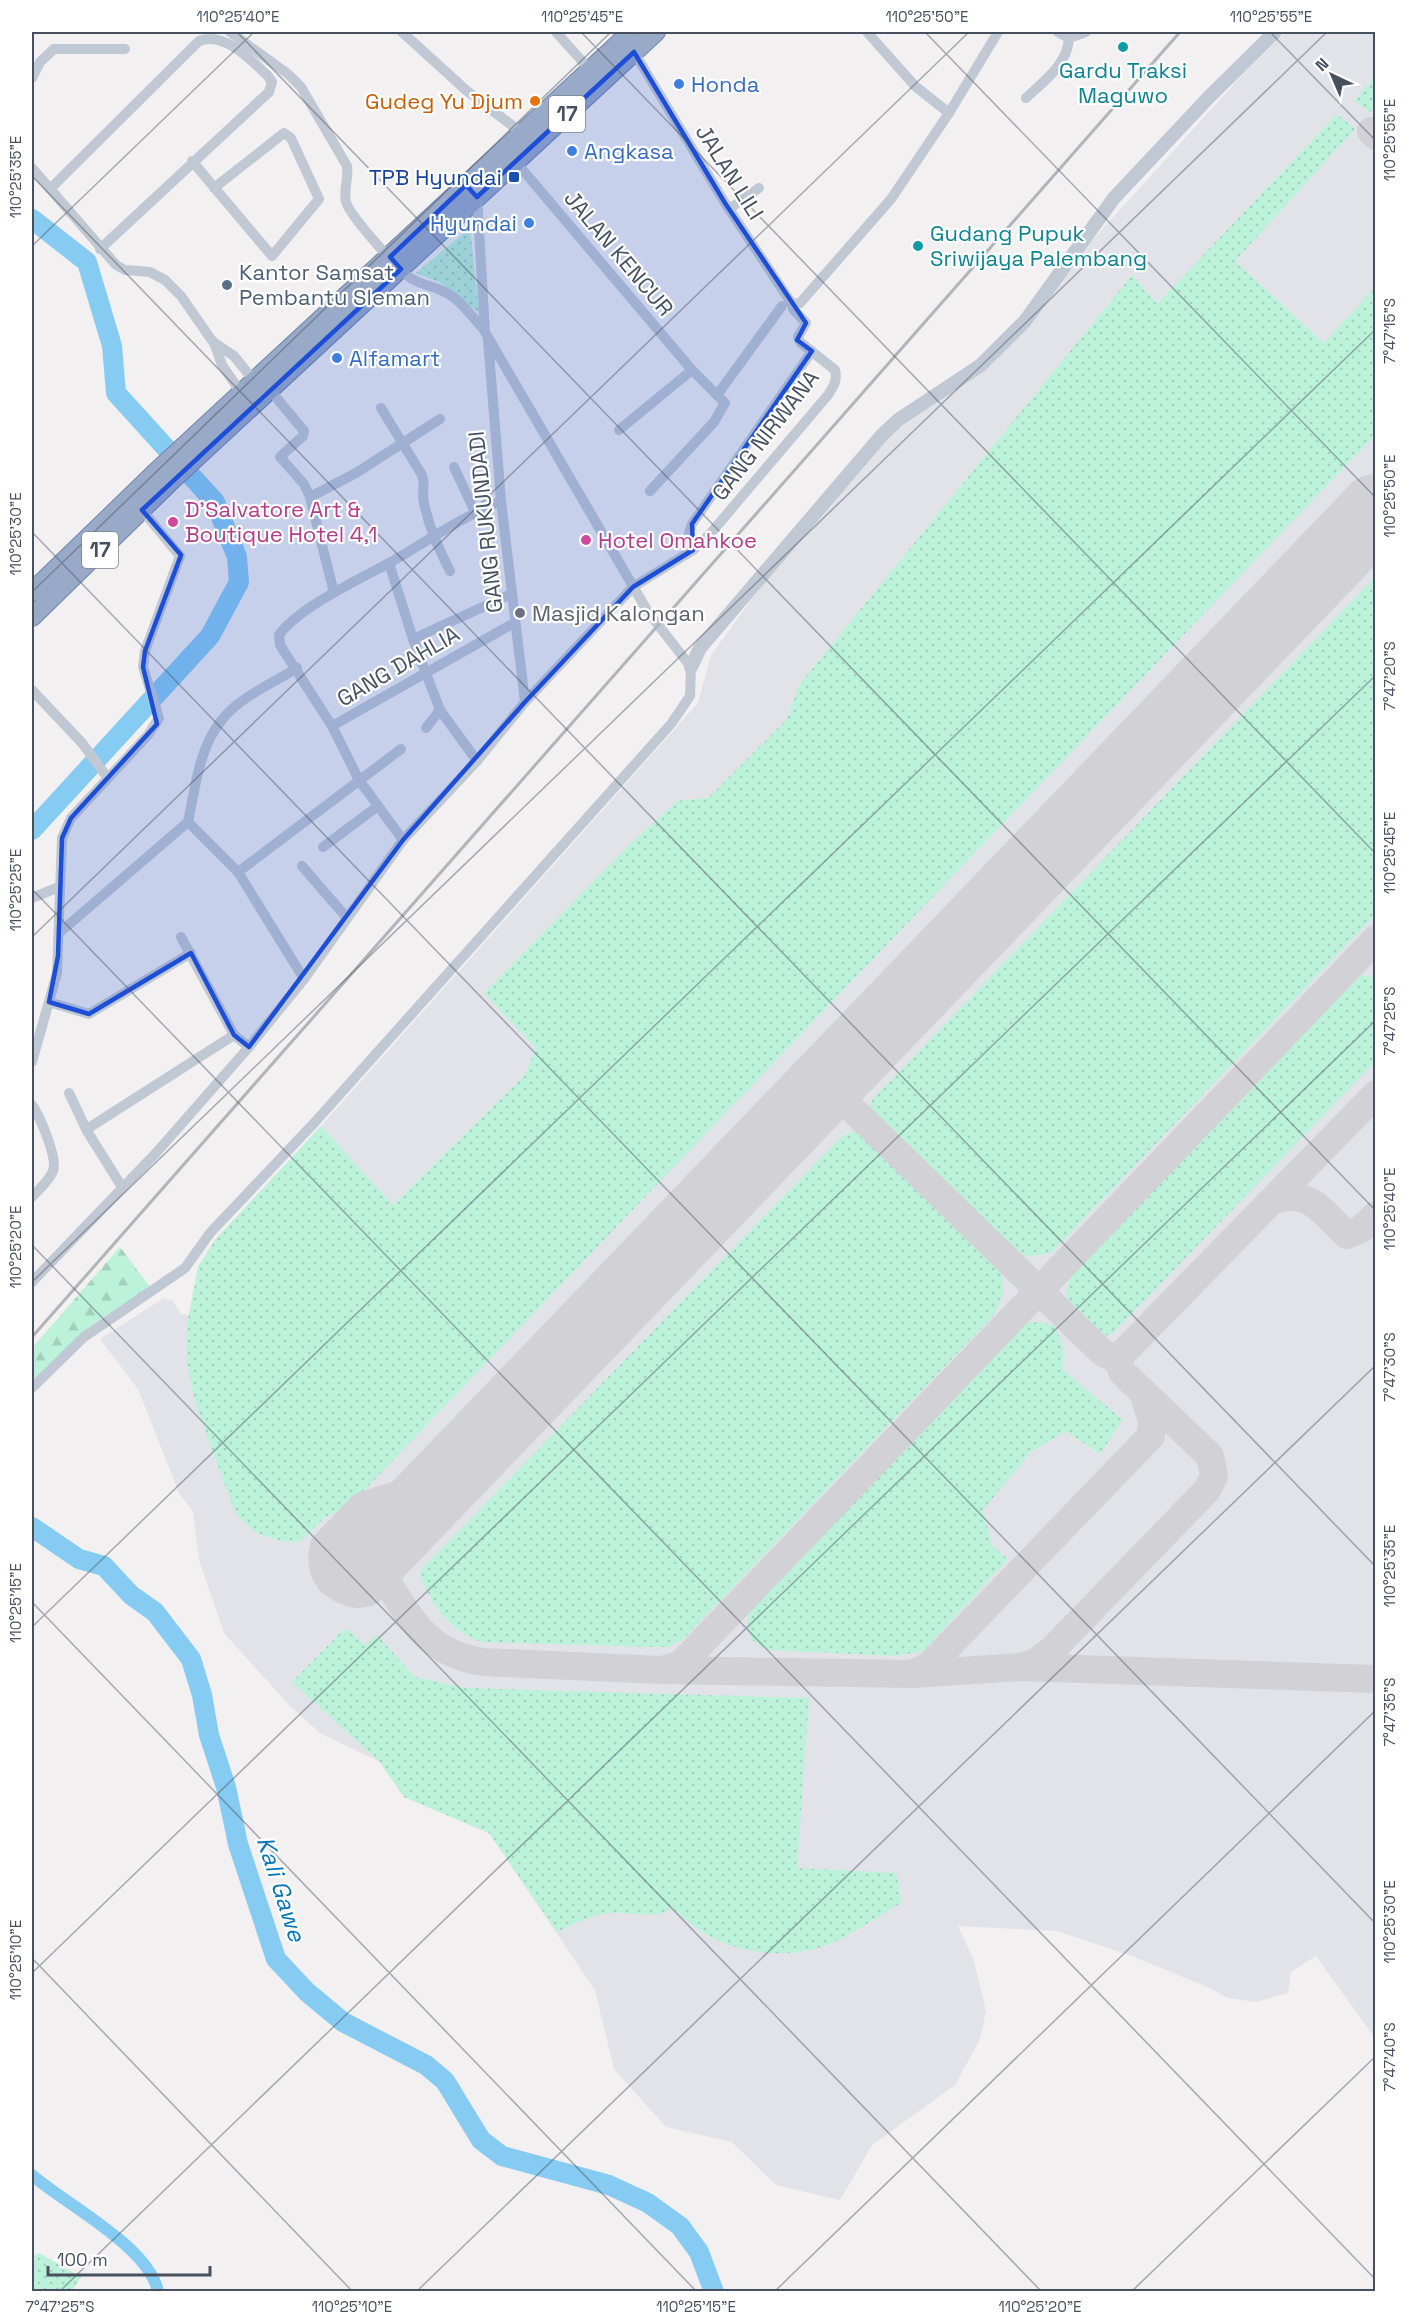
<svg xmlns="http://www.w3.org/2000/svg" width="1407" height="2323" font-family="'Space Grotesk',sans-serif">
<defs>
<pattern id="green-dots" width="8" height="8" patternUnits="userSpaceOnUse" patternTransform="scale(1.5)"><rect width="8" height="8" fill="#bcf2d9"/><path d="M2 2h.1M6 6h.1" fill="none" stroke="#a3d1bd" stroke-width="1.8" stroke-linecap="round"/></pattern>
<pattern id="forest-firs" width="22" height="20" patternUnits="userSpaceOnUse" patternTransform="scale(1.5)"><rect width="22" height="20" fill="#bcf2d9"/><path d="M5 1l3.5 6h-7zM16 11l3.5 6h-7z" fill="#a3d1bd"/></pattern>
</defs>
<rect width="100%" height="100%" fill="#f2f0f0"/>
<polygon fill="#e1e3e8" points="1286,32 1375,32 1375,2038 1316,1956 1291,1972 1288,1993 1256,2002 1228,1998 1210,1988 1129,1955 1057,1931 958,1926 974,1961 986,2011 980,2039 955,2085 872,2145 840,2200 776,2185 732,2142 666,2127 614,2069 595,1990 489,1833 404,1797 380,1762 320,1733 290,1706 224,1633 199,1560 193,1511 180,1495 138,1389 100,1339 164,1298 173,1301 181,1314 189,1315 198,1267 215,1240 321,1126 698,703 711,655 783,556 853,474 894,432 992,365 1054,292 1078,256 1245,72"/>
<g fill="url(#green-dots)">
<polygon points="1375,76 1375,107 1370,112 1354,101"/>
<path d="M1337 114 1355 129 1235 261 1324 343 1375 287V435L351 1504 324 1518 299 1542C272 1541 249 1534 234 1510L195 1402 187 1364V1324L198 1267 215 1240 321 1126 393 1205 524 1076 536 1048 484 993 629 845 677 801 708 798 787 719 799 685 1132 275 1157 304Z"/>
<polygon points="470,228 479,313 439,282 416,273"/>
<path d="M1375 577V915L1051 1253C1031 1257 1021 1258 1005 1246L871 1115 870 1107 872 1100Z"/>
<path d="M1364 975 1375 978V1062L1112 1334 1099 1337C1068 1311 1054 1299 1080 1260L1350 979Z"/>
<path d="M853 1131 866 1137 999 1267C1006 1286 1003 1297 994 1315L683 1639 669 1647H654L482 1642C452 1634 428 1601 419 1572L841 1137Z"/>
<path d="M1042 1322 1055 1326 1063 1347V1370L1123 1420 1100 1454 1066 1431 1031 1452 983 1510 992 1546 1008 1559 923 1651 896 1656 770 1650C745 1643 745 1627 751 1604L1009 1333 1027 1323Z"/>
<path d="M343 1630 349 1631 365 1645 377 1635 415 1677 465 1688 809 1698 797 1868 897 1873 901 1903C879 1915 847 1939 824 1946 787 1959 737 1954 704 1933 692 1926 682 1916 671 1908 653 1921 632 1911 611 1913 591 1915 575 1923 557 1932L489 1833 404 1797 380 1762 292 1682Z"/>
<polygon points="39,2253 81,2277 72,2291 32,2291 32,2257"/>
</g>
<polygon fill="url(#forest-firs)" points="120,1247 150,1287 89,1327 32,1382 32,1348"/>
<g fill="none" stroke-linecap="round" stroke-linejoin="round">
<path stroke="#86cbf2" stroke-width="12" d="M32 2175C65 2204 150 2247 158 2292"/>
<g stroke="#86cbf2" stroke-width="20">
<polyline points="32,219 87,262 112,346 116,393 215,502 237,557 239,582 210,636 32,830"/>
<polyline points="32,1527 79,1559 104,1566 131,1595 155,1612 191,1659 202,1695 209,1735 226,1787 238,1844 276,1959 307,1992 343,2022 426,2065 445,2081 481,2140 502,2156 609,2185 648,2203 680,2226 699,2252 714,2292"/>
</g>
<g stroke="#d2d2d6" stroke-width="28">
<polyline points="1371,131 1376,136"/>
<polyline points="841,1068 840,1091 847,1104 1103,1353 1112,1357 1122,1354"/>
<polyline points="807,1105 834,1099 847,1104"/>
<path d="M1272 1201C1309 1187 1321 1211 1347 1235L1361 1229 1376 1215"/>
<polyline points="389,1540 385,1578 369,1592 341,1589 331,1582 324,1571 322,1557 324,1546 362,1506 447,1479"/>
<path d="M385 1578C411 1621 429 1654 483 1662L661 1670 911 1674 1021 1667 1376 1679"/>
<polyline points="1021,1667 1036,1662 1053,1649 1207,1490 1214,1476 1210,1456 1122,1372 1119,1363 1122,1354 1376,1094"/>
<polyline points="662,1670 681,1664 1376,939"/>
<polyline points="912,1674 929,1666 1151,1436 1152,1420 1142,1391"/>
</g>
<polyline stroke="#d2d2d6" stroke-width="74" points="358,1571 1376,511"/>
<defs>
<g id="trunk">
<polyline points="32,592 156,472 631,32"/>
<polyline points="32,617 169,483 656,32"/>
</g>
</defs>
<use href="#trunk" stroke="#7084ae" stroke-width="20"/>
<g stroke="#c0c8d3" stroke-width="10">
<path d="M230 32 288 74 301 87 347 166C349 179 343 190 346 202 350 216 399 271 412 279 426 287 438 286 453 297 465 306 475 320 485 331"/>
<polyline points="402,32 467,91 522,133"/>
<polyline points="556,32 590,70"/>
<polyline points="867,32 915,86 949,113"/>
<polyline points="1058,32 1069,38 1086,32"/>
<polyline points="634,52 725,203 792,304 800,303 891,199 949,113 998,32"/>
<polyline points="32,78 40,62 54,49 125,49"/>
<path d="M1026 98C1044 81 1068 64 1069 38"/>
<polyline points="192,161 272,256 319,199 291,138 284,133 214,188"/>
<polyline points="516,162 692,370 725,403 714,422 650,491"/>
<polyline points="32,168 116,265 125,270 150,272 165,280 181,296 213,342 234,356 255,382"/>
<path d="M50 189 199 41C224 31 250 59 267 75L272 82 269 92 100 249"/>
<polyline points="729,209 759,188"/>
<polyline points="488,340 501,501 525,702"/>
<polyline points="214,342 222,365 242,394"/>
<polyline points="270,390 304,431 303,436 280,457 304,484 310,497 334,593"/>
<polyline points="717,395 782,306"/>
<path d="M381 408 422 475C426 486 421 493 424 503 429 528 439 549 450 571"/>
<polyline points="619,430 692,370"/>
<polyline points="454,467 475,512"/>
<polyline points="310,497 356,473 440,419"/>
<polyline points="693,550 689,533 692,524 812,351"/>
<polyline points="389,563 413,639 440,710 477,761"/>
<polyline points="413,639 511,594"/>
<polyline points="32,690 82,743 107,777"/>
<polyline points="332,726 514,623"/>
<polyline points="426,728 440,710"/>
<path d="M188 822C195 789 199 748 221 721 239 697 272 684 297 668"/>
<polyline points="188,822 238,872 304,979"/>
<path d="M403 840 359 780 332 726 280 645 279 635C299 607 360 579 391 562 427 541 462 517 501 501"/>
<polyline points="323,847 378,806"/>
<polyline points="302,866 347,918"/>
<polyline points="238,872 401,749"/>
<polyline points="32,898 59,887"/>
<polyline points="59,933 188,822"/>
<polyline points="181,937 234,1035 249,1047"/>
<polyline points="49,1002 89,1014 191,953"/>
<polyline points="32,1062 57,973 62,838 71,818 148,735 159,718 143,667 145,651 180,556 142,510"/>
<polyline points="69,1093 87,1131 122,1187"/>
<path d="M32 1105C40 1116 58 1159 53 1171 49 1181 39 1189 32 1197"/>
<polyline points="87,1129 234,1035"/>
<path d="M32 1282 156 1153 249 1047 304 979 403 840 477 761 525 702 633 587 693 550 710 534 828 395C833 387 838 380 835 370L800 342 798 337 806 323 793 309 792 304"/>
<polyline points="32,1388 84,1337 185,1268 210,1233 315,1122 671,724 690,696 691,667 648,612 485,332 477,196"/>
</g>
<polyline stroke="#c0c8d3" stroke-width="14" points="691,667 700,648 882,435 898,420 981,365 1025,321 1114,198 1209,97 1275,32"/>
<use href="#trunk" stroke="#99aac9" stroke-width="18"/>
<polyline stroke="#b2b4bb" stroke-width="3" points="32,1337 1180,32"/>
</g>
<path fill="#1d4ed8" fill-opacity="0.2" stroke="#1d4ed8" stroke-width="4.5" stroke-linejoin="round" d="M634 52 725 203 806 323 797 340 812 351 692 524 693 550 633 587 525 702 403 840 249 1047 234 1035 191 953 89 1014 49 1002 58 956 62 838 71 818 157 724 143 667 145 651 181 555 142 510 401 269 390 257 466 185 477 197Z"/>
<path fill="none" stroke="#46505f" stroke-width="1.5" stroke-opacity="0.45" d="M237 32 1376 1211M581 32 1376 854M925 32 1376 498M1270 32 1376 141M32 176 1376 1567M32 246 254 32M32 532 1376 1924M32 592 611 32M32 889 1376 2280M32 937 969 32M32 1245 1042 2292M32 1282 1327 32M32 1602 697 2292M32 1627 1376 329M32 1958 353 2292M32 1973 1376 675M59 2292 1376 1020M416 2292 1376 1365M774 2292 1376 1710M1131 2292 1376 2056"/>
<g fill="#0f9aa8" stroke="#fff" stroke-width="2">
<circle cx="1123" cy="47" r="6"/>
<circle cx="918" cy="246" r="6"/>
</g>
<g fill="#3f7fe0" stroke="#fff" stroke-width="2">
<circle cx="679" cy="84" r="6"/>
<circle cx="572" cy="151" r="6"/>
<circle cx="529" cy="223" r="6"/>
<circle cx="337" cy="358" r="6"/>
</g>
<circle fill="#e8710a" stroke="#fff" stroke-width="2" cx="535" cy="101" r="6"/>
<rect fill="#1a4fb4" stroke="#fff" stroke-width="2" x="508" y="171" width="12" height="12" rx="3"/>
<circle fill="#5c6f8a" stroke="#fff" stroke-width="2" cx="227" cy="285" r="6"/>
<g fill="#d1479c" stroke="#fff" stroke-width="2">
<circle cx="173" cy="522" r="6"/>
<circle cx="586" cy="540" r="6"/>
</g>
<circle fill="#6b7280" stroke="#fff" stroke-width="2" cx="520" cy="613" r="6"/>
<g text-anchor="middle" stroke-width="4.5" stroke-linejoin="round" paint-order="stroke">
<g fill="#fff" stroke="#7e848f" stroke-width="1.5">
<rect x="549" y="96" width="36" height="36" rx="4.5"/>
<rect x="82" y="532" width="36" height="36" rx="4.5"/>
</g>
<g font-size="21" font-weight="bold" fill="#46505f">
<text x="567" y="121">17</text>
<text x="100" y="557">17</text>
</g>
<g font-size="22" fill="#0d838f" stroke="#fff">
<text x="1123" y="78">Gardu Traksi<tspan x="1123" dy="25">Maguwo</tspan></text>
<text x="930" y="241" text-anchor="start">Gudang Pupuk<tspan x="930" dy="25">Sriwijaya Palembang</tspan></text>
</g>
<g font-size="22" fill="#366cbe" stroke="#fff" text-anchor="start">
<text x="691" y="92">Honda</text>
<text x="584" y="159">Angkasa</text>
<text x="517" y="231" text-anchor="end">Hyundai</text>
<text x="349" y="366">Alfamart</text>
</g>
<g font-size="22" fill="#c56008" stroke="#fff" text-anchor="end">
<text x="523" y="109">Gudeg Yu Djum</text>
</g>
<g font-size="22" fill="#46505f" stroke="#fff">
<text transform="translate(730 172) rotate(58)" y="8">JALAN LILI</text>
<text transform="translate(619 253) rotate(50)" y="8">JALAN KENCUR</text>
<text transform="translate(765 435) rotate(-52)" y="8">GANG NIRWANA</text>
<text transform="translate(485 522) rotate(-96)" y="8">GANG RUKUNDADI</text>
<text transform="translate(398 666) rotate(-30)" y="8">GANG DAHLIA</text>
</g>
<g font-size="22" fill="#164399" stroke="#fff" text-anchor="end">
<text x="502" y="185">TPB Hyundai</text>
</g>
<g font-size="22" fill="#4e5e75" stroke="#fff" text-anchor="start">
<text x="239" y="280">Kantor Samsat<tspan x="239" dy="25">Pembantu Sleman</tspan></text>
</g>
<g font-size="22" fill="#b23c85" stroke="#fff" text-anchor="start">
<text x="185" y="517">D'Salvatore Art &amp;<tspan x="185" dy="25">Boutique Hotel 4,1</tspan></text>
<text x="598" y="548">Hotel Omahkoe</text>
</g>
<g font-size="22" fill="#5b616d" stroke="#fff" text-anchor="start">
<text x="532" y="621">Masjid Kalongan</text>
</g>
<g font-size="24" font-style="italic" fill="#0375b6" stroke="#fff">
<text transform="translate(281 1889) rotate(72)" y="8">Kali Gawe</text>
</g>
</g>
<rect width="1407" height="2323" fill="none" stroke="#ffffff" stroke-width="66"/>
<g transform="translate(1332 75) rotate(316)" stroke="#ffffff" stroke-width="4.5" paint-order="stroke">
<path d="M0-4.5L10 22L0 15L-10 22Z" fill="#46505f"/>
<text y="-9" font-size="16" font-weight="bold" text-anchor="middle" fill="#46505f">N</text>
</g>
<path d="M48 2266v9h162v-9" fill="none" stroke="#46505f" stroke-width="3"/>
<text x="57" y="2266" font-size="18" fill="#46505f" stroke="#ffffff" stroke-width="4.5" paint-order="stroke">100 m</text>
<rect x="33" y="33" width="1341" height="2257" fill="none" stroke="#46505f" stroke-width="2"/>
<g font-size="15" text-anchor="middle" fill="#46505f">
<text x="238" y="22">110°25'40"E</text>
<text x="582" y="22">110°25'45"E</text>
<text x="927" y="22">110°25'50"E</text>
<text x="1271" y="22">110°25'55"E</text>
<text transform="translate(1390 140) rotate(-90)" y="5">110°25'55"E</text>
<text transform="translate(16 177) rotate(-90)" y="5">110°25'35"E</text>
<text transform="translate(1390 331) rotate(-90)" y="5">7°47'15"S</text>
<text transform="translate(1390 496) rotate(-90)" y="5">110°25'50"E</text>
<text transform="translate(16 534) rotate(-90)" y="5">110°25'30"E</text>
<text transform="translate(1390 676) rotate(-90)" y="5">7°47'20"S</text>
<text transform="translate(1390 853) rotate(-90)" y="5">110°25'45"E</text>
<text transform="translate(16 890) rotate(-90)" y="5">110°25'25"E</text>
<text transform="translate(1390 1021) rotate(-90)" y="5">7°47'25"S</text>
<text transform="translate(1390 1209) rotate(-90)" y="5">110°25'40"E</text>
<text transform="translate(16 1247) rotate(-90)" y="5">110°25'20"E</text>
<text transform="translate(1390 1367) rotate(-90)" y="5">7°47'30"S</text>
<text transform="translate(1390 1566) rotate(-90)" y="5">110°25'35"E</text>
<text transform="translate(16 1603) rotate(-90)" y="5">110°25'15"E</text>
<text transform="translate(1390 1712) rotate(-90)" y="5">7°47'35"S</text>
<text transform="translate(1390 1922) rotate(-90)" y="5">110°25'30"E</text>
<text transform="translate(16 1960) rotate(-90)" y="5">110°25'10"E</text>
<text transform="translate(1390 2057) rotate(-90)" y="5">7°47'40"S</text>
<text x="60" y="2312">7°47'25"S</text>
<text x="352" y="2312">110°25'10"E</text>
<text x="696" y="2312">110°25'15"E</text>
<text x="1040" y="2312">110°25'20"E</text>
</g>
</svg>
